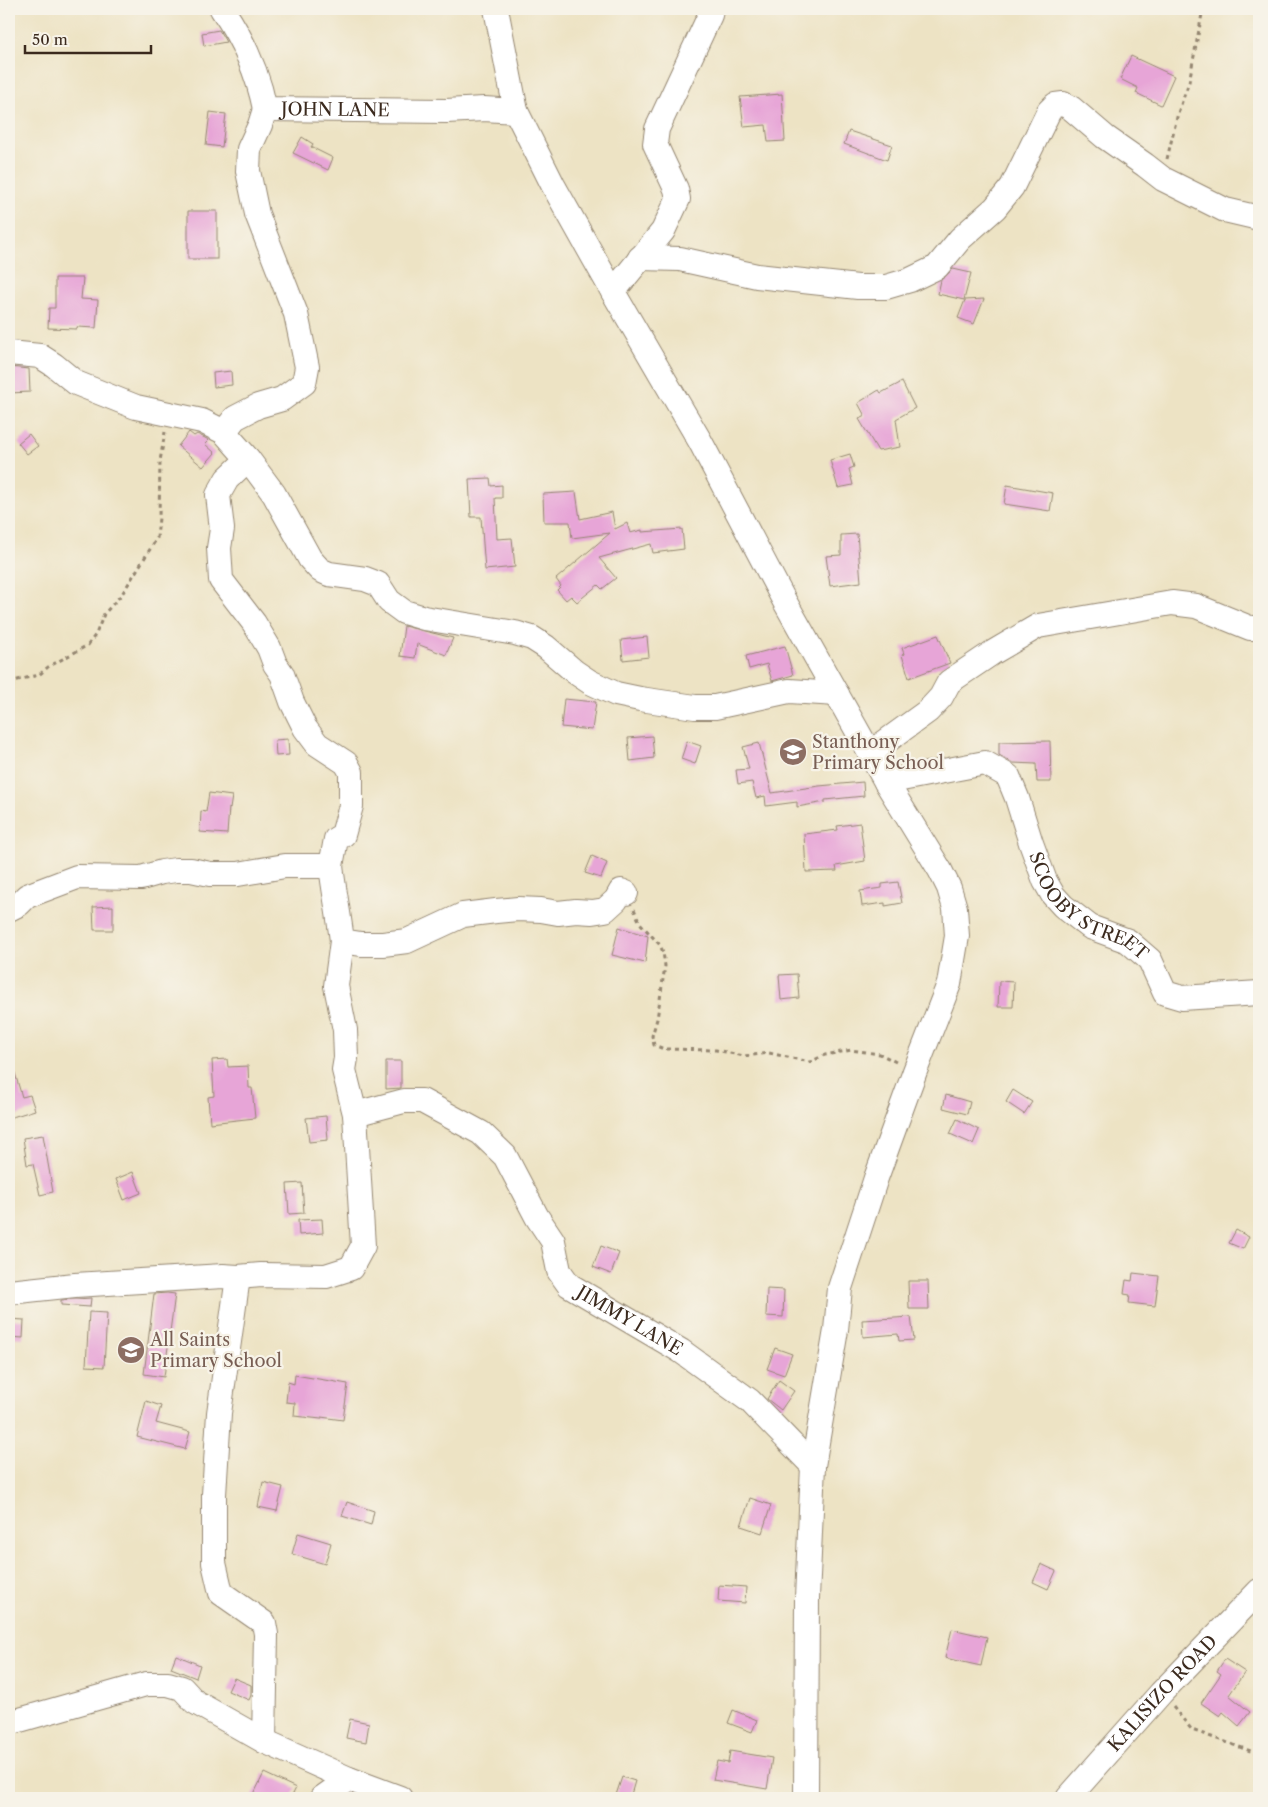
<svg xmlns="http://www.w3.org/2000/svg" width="1268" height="1807" font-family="'Libre Caslon Text',serif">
<rect width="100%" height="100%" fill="#f7f3e8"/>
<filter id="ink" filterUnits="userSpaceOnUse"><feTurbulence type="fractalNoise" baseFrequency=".02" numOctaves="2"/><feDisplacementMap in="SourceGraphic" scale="10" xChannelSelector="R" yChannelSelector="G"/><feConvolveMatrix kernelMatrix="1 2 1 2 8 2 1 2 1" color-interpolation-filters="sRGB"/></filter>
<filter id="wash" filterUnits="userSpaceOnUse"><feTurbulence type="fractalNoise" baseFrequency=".0096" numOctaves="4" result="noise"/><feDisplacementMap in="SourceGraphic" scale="20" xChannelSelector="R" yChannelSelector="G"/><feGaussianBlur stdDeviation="1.12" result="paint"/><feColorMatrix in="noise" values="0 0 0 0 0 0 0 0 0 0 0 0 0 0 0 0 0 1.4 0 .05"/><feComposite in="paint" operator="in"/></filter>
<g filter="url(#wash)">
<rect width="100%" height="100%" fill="#ede3c4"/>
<g id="blocks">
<g fill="#e7a5d7">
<polygon points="219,30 226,42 204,46 202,33"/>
<polygon points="1131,56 1174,76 1161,105 1136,93 1138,88 1120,79"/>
<polygon points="782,94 785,141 768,142 766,125 744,127 740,97"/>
<polygon points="210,112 226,114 222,147 206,145"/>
<polygon points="849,131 892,145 887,160 844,144"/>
<polygon points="302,137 313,144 311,147 333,158 328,170 293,153"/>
<rect x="188" y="211" width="29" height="48"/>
<polygon points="953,269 971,273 964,300 938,294 941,280"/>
<polygon points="55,278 83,278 81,299 98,300 96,328 77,327 77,329 48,328 49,308 55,308"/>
<polygon points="984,299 974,324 958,318 965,300"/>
<polygon points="9,367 29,369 30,392 9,393"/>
<polygon points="231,371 232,385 214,387 213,373"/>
<polygon points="902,382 915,408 896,419 900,447 878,451 859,419 865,416 858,403 879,390 881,393"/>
<polygon points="189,432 194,436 197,434 209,440 205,444 215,453 203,467 178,446"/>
<polygon points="29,434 38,446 27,454 18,443"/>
<polygon points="850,454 854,467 849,469 853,485 838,488 830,460"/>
<polygon points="490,478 491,486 502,485 502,498 495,498 497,539 512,538 515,567 485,570 481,517 471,517 469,479"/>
<polygon points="1007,485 1053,493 1050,511 1004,504"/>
<polygon points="576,492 580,519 612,512 615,529 627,523 630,533 642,530 642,532 682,529 684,549 653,553 651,544 599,558 616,578 602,589 598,585 577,602 571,596 566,600 557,590 561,586 556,579 610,533 572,538 570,522 544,522 543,494"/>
<polygon points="857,534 861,582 830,586 826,556 841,555 841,535"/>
<polygon points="404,626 453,638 446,655 417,644 415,658 400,656"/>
<polygon points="938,635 950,663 909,678 902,655 904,654 902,648"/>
<polygon points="647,637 649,657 623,660 621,640"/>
<polygon points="785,646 793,675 772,681 767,664 749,669 746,656"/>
<polygon points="564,699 596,702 592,730 561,727"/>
<polygon points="652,736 654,758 630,761 628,738"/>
<polygon points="288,739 289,755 276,756 275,740"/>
<polygon points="687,741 701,746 695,764 681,759"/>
<polygon points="1050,741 1051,782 1037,782 1036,764 1013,763 999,755 999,742"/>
<polygon points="759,743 772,793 819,786 863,782 864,796 825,800 825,802 797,807 797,802 766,806 765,796 756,798 752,782 738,784 736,770 749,769 743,747"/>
<polygon points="209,793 232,796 230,809 229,808 227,834 200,832 201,811 206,812"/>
<polygon points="860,823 865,861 836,866 837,871 806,872 804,834 838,830 837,826"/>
<polygon points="592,856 607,863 601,878 585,873"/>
<polygon points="898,882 902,903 885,906 885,903 862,906 860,891 882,888 882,884"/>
<polygon points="113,906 113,930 94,930 93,907"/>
<polygon points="619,927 648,936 645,963 612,955"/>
<polygon points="797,974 799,998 781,1000 779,975"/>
<polygon points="999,981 1014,982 1013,1007 998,1007"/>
<polygon points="227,1059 228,1067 248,1066 249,1088 252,1088 255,1118 210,1123 208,1097 214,1096 212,1060"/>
<polygon points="386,1061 401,1061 401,1088 386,1089"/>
<polygon points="12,1063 22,1097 30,1095 35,1110 9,1118 9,1064"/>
<polygon points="1013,1090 1032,1102 1024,1114 1006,1102"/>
<polygon points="946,1095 970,1102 967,1114 943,1108"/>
<polygon points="326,1116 328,1140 309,1142 306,1118"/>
<polygon points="957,1119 979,1130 973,1144 950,1134"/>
<polygon points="43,1135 53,1192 40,1195 33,1164 27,1165 23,1138"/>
<polygon points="133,1172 141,1193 124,1200 116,1179"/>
<polygon points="302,1183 304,1213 289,1214 287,1184"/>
<polygon points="322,1219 323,1233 299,1235 298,1220"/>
<polygon points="1236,1230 1249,1237 1243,1249 1229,1243"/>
<polygon points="601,1246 619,1253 611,1274 593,1267"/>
<polygon points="1133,1273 1159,1276 1155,1306 1129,1303 1130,1295 1124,1294 1126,1280 1132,1281"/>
<polygon points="908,1281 928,1281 929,1309 909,1309"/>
<polygon points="767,1289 784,1290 783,1317 766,1316"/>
<polygon points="167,1293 175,1294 164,1377 144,1374 154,1294"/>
<polygon points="91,1298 90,1307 61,1305 61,1300"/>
<polygon points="89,1312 107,1313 104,1367 86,1366"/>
<polygon points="911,1317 914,1340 899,1341 898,1334 863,1337 862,1320"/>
<polygon points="9,1319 24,1320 23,1338 9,1337"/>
<polygon points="775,1348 792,1354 784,1375 767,1369"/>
<polygon points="295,1375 348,1384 343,1420 321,1417 321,1419 294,1416 295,1403 286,1402 288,1382 294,1384"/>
<polygon points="779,1380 794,1391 781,1410 767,1399"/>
<polygon points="146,1401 161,1406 156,1423 190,1432 185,1449 137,1437"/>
<polygon points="263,1482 283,1487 277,1511 258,1507"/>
<polygon points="750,1498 771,1505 762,1533 741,1526"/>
<polygon points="347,1502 374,1511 371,1525 342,1516"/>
<polygon points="298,1533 331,1543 325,1564 292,1554"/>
<polygon points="1041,1564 1056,1571 1048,1589 1033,1582"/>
<polygon points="719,1585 746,1587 745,1603 718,1601"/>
<polygon points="952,1629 987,1637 981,1666 945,1658"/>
<polygon points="176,1655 200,1665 196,1678 171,1668"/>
<polygon points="1225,1659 1245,1672 1229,1695 1250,1712 1239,1726 1223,1712 1220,1716 1201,1703 1221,1674 1217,1671"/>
<polygon points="234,1678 251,1685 251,1695 249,1700 228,1691"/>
<polygon points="733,1710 757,1720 752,1732 728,1723"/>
<polygon points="350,1719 369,1723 366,1742 346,1738"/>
<polygon points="730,1751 772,1758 767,1789 713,1780 717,1761 728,1763"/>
<polygon points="264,1773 296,1788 291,1798 252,1798"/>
<polygon points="622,1777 635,1781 630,1798 615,1798"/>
</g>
</g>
</g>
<g filter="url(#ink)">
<use href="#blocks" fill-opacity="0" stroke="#948671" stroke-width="1"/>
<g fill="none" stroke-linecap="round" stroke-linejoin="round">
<defs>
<g id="minor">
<path id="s1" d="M222 9C242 38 258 74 265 109L446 111 484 109 516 111"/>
<polyline points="496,9 516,111 553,185 613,292 700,441 785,602 886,782 940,870 949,888 955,908 957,936 949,984 915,1071 876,1178 840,1288 836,1330 813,1466 807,1598 806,1798"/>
<polyline points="640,258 680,259 757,276 858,287 886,287 910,280 937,267 960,239 995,208 1012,187 1049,111 1055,105 1063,104 1071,108 1105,137 1145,165 1163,179 1225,210 1259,218"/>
<polyline points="613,292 663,231 678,199 676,189 655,144 657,129 710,15 711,9"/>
<polyline points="9,353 40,356 54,365 76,383 136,407 202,421 224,432 248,459 274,494 310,559 320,570 329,574 365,579 378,584 389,601 404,612 424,618 515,633 532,638 546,647 575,672 590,682 616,694 640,699 695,707 715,707 789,691 837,694"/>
<polyline points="224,432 235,418 258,406 282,399 304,383 307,367 296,314 257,214 248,171 249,149 260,125 265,109"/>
<polyline points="248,459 227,479 218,495 222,529 219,548 221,580 254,623 269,648 275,664 282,674 292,702 305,728 317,744 346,763 351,772 351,806 343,835 336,839 331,866"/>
<polyline points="870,753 928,711 941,697 949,682 992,653 1038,626 1172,603 1196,606 1250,628 1259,628"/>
<path id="s2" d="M886 782 985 763 1008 776 1017 798 1031 843 1045 881 1053 895 1063 906 1090 927 1128 941 1150 960 1165 993 1182 998 1259 993"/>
<path d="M9 909 19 904 27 896 77 877 141 878 162 872 176 870H191L210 874H238L285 866H331C334 891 339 915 342 941L361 944H383L407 941 463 915 496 911 518 909 541 910 558 913 576 911 592 912 605 910 616 900 621 891 626 893"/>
<path id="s3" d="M355 1114 404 1101H422L481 1133 505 1156 537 1217 553 1241 559 1271 569 1285 681 1351 750 1401 813 1466"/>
<polyline points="238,1277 219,1413 214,1495 214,1563 221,1593 264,1623 266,1634 264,1741"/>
<polyline points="9,1292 75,1285 223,1276 238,1277 261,1275 326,1276 351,1268 363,1246 355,1114 344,1070 346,1058 345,1030 336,986 342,941"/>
<polyline points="9,1723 146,1684 168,1684 182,1688 195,1702 264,1741 349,1779 400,1798"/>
<polyline points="322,1798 349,1779"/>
<path id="s4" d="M1068 1798 1161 1693 1259 1591"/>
</g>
</defs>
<use href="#minor" stroke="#948671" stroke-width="26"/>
<g stroke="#948671" stroke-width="3" stroke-dasharray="4 4" stroke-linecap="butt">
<polyline points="1167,159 1178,113 1189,82 1203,9"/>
<polyline points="9,682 39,675 48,667 88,645 96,634 104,614 122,594 157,538 159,518 160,461 165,432"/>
<polyline points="634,909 640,923 660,945 663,952 665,966 657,1019 652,1036 654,1045 664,1049 716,1050 744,1056 769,1053 810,1062 825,1055 851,1050 880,1054 898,1063"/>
<polyline points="1173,1707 1192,1730 1259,1754"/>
</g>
<use href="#minor" stroke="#fff" stroke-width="24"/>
</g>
</g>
<defs>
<symbol id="school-disc" viewBox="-11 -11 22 22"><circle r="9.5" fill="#8d6e63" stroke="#f7f3e8"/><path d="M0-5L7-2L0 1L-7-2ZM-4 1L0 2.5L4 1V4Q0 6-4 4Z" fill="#fff"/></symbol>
</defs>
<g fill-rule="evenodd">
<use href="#school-disc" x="777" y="736" width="32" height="32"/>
<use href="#school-disc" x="115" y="1334" width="32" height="32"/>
</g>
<g text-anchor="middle" stroke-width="4.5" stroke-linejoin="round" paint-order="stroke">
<g font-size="18" fill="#3b2a1e" stroke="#f7f3e8">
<text dy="6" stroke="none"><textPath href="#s1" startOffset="180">JOHN LANE</textPath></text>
<text dy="6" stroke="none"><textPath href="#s2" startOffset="288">SCOOBY STREET</textPath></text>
<text dy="6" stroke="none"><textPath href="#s3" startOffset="385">JIMMY LANE</textPath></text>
<text dy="6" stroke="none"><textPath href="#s4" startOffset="141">KALISIZO ROAD</textPath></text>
</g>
<g font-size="18" fill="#785e54" stroke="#f7f3e8" text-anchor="start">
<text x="812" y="748">Stanthony<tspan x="812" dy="21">Primary School</tspan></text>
<text x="150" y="1346">All Saints<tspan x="150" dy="21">Primary School</tspan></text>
</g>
</g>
<rect width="1268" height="1807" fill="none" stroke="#f7f3e8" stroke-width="30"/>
<path d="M25 45v8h126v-8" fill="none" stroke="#3b2a1e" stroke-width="2.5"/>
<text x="32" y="45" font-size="15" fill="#3b2a1e" stroke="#f7f3e8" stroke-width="4" paint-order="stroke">50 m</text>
</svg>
